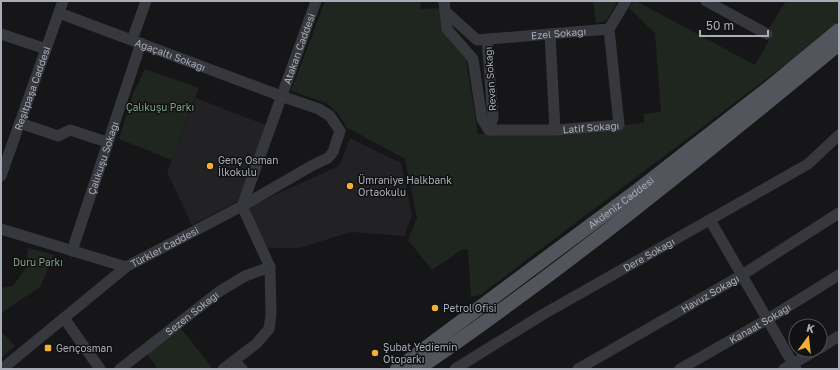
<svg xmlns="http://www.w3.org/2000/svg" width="840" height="370" font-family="'Golos Text',sans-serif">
<rect width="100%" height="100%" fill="#161618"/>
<g fill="#222225">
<polygon points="196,98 266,125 238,201 192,225 167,172"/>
<polygon points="350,138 401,163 412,215 404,236 351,232 299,248 265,248 248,207 339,166"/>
</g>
<g fill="#1e261f">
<polygon points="325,1 420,1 421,9 441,8 444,34 466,59 478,134 595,133 621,130 624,125 644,123 644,114 661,112 655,33 629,8 634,1 636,1 755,65 772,35 768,30 786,1 839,1 839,21 793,59 480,295 471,297 468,250 463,249 432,270 408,240 417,218 405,159 346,127 338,113 326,103 291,91"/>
<polygon points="593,1 618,1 606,21 596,23"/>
<polygon points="145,69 199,88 172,160 119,139 133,94"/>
<polygon points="28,248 54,255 40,287 1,313 1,288 13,286 27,267"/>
<polygon points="180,327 213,369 158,369 146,353"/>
<polygon points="1,331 15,346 1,358"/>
</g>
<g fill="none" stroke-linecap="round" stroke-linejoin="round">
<g stroke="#37383d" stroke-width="11">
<path id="s1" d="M444 1 445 11 477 40 609 29"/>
<polyline points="706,1 767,34"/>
<polyline points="445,11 447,29 473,59 482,119 489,130 493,118 487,39"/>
<path id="s2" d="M59 13 281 96 319 109 330 116 340 131 333 152 328 158 313 165 242 206 270 267 271 315 269 329 257 343 223 369"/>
<polyline points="609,29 626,1"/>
<polyline points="1,34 46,49"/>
<polyline points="550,34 555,130"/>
<polyline points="132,40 146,1"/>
<polyline points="20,123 58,136 70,130 107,142"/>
<path id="s3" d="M489 130H555L619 125 609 29"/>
<path id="s4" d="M1 176 63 1"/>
<polyline points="710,220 796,369"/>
<polyline points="1,229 126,267"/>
<path id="s5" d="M72 251 141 43"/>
<polyline points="64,318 100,369"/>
<polyline points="820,348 839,336"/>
<polyline points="234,361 242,369"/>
<path id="s6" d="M2 369 126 267 242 206 316 1"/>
<path id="s7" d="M120 369 220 291 245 276 270 267"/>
<path id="s8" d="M455 369 542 315 808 164 839 135"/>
<path id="s9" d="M578 369 742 275 839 213"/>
<path id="s10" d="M680 369 768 319 839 275"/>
<polyline points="784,369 816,350"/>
</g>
<g stroke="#53555c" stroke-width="14">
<path id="s11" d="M397 369 635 192 770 87 839 30"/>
<path d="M418 369C564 269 702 157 839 44"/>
</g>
</g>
<g fill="#f2b134" stroke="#111113" stroke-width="1.5">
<circle cx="210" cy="166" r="4"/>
<circle cx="350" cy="186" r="4"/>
<circle cx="435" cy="308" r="4"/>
<rect x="44" y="344" width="8" height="8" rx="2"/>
<circle cx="375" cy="353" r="4"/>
</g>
<g text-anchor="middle" stroke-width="3" stroke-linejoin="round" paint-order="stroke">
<g font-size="10" fill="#a8adb8" stroke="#111113">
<text dy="4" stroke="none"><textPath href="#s1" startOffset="135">Ezel Sokağı</textPath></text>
<text dy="4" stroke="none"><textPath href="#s6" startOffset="459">Atakan Caddesi</textPath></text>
<text dy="4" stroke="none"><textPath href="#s2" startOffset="119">Ağaçaltı Sokağı</textPath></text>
<text transform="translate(490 79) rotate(-94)" y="4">Revan Sokağı</text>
<text dy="4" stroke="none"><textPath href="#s4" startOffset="93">Reşitpaşa Caddesi</textPath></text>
<text dy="4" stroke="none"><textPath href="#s3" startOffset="102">Latif Sokağı</textPath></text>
<text dy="4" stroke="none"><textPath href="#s5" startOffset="98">Çalıkuşu Sokağı</textPath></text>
<text dy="4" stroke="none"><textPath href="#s11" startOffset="279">Akdeniz Caddesi</textPath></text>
<text dy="4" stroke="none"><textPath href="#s6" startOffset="204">Türkler Caddesi</textPath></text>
<text dy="4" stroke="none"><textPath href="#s8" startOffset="225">Dere Sokağı</textPath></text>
<text dy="4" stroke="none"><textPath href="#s9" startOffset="152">Havuz Sokağı</textPath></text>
<text dy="4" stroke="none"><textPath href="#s7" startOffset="91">Sezen Sokağı</textPath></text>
<text dy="4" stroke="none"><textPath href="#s10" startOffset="92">Kanaat Sokağı</textPath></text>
</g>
<g font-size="10" fill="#7fa381" stroke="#111113">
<text x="160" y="111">Çalıkuşu Parkı</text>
<text x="38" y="266">Duru Parkı</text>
</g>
<g font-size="10" fill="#a8adb8" stroke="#111113" text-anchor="start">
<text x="218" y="164">Genç Osman<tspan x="218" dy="12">İlkokulu</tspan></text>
<text x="358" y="184">Ümraniye Halkbank<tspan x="358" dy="12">Ortaokulu</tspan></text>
<text x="443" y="312">Petrol Ofisi</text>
<text x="383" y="351">Şubat Yediemin<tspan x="383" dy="12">Otoparkı</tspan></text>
<text x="56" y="352">Gençosman</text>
</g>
</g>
<rect width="840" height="370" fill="none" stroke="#a8adb8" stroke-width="4"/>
<g transform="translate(808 338) rotate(15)"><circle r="19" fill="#111113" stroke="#4d4f55"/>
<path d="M0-3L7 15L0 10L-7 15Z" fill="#f2b134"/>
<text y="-6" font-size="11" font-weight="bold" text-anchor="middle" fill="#a8adb8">K</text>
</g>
<path d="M700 30v6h68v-6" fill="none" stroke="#a8adb8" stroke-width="2"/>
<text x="706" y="30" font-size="12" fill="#a8adb8" stroke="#111113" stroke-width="3" paint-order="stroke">50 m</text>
</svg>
